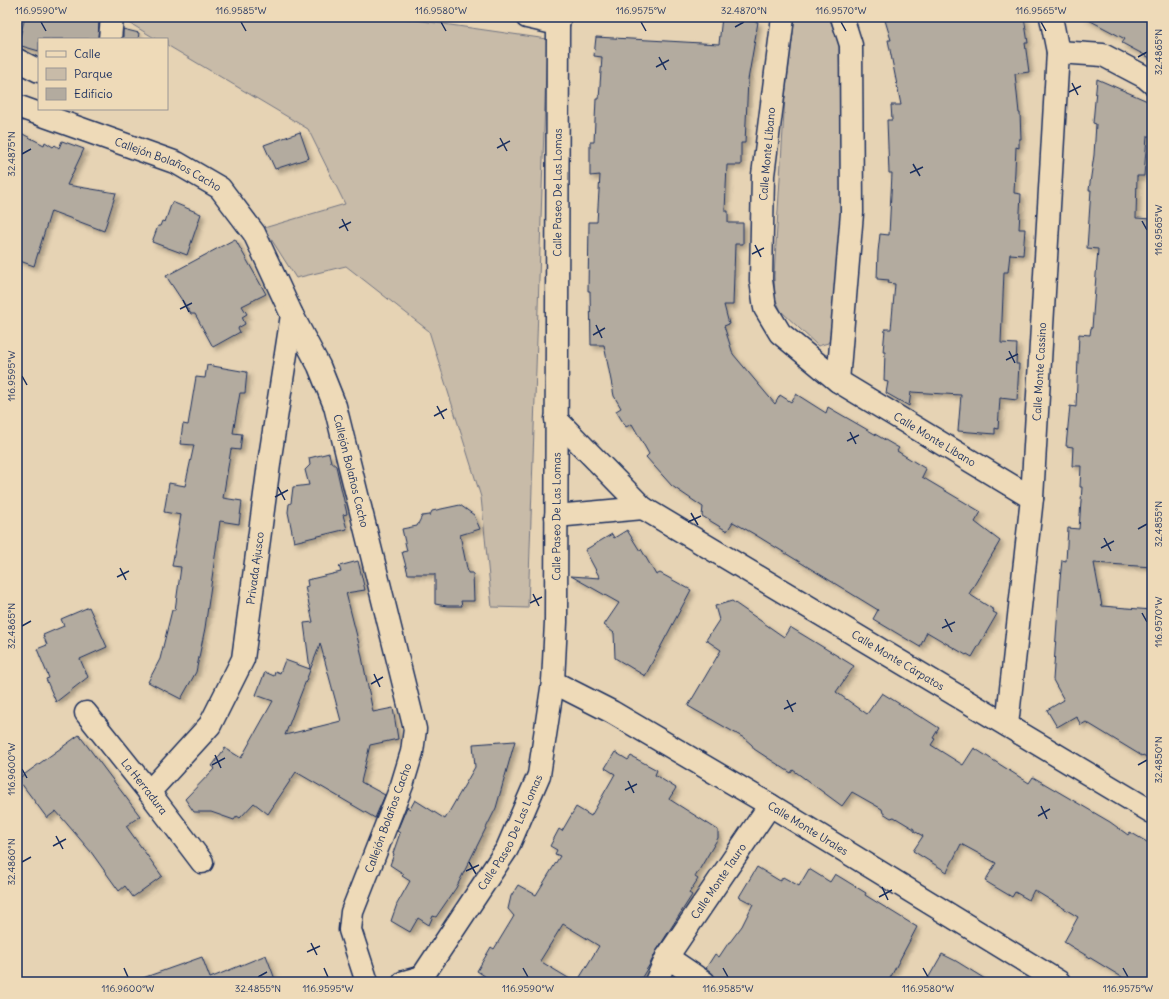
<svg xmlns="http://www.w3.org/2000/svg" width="1169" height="999" font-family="Delius,sans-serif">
<defs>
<filter id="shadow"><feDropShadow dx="3.5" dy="3.5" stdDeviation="2" flood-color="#0004"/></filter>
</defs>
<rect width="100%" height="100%" fill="#e6d3b4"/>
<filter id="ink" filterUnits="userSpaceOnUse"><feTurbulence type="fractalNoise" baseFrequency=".025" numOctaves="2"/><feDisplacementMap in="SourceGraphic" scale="8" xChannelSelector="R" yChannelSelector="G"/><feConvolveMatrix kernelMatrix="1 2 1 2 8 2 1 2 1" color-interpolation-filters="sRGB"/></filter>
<g filter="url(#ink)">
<g fill="#c8bba8" stroke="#727583">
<polygon points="127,17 395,17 547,39 528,608 492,607 481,497 429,331 346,266 296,278 264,228 345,204 308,129 167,45 167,39 156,39 128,22"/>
<polygon points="795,17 829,17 839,44 843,212 834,334 828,343 818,346 781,311 775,298 774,276 785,97"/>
</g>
<g fill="#b3ab9f" stroke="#1b2f5e" fill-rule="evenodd" filter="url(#shadow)">
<polygon points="25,17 82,17 99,22 98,39 39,39 39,51 18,45"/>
<polygon points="722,17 758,22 748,80 745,143 741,143 741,165 727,165 725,211 728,211 728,223 743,223 743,244 735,244 733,305 724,305 729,324 724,326 733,354 775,404 780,395 791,402 796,394 826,413 828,407 899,448 897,451 926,469 922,477 981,512 975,522 1000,541 969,594 994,610 993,612 997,614 972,657 967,654 966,655 927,632 920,647 873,619 878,610 754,534 733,522 727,531 702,516 703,507 672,486 646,457 649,454 632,424 626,427 616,411 621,408 614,396 604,345 591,345 590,291 588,291 589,222 597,222 600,175 590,176 590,142 594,142 596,99 599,99 602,57 594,56 596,37 719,44"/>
<polygon points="884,17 1024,17 1028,43 1025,43 1029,72 1015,74 1019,113 1020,113 1021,139 1019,139 1019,148 1016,147 1014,193 1021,194 1019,229 1025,229 1023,255 1010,254 1008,272 1004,272 1001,343 1017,344 1016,364 1019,364 1017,400 1000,398 998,429 995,428 995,434 958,431 961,395 911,392 909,406 886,393 888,382 884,381 885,352 883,352 885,329 891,329 895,284 888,283 889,280 877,279 878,252 880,234 889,235 892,173 889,173 887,120 892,120 891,105 901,105 888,40 891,40"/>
<polygon points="1083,17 1152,17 1152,59 1122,43 1125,39"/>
<polygon points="123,29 139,33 138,39 123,39"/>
<polygon points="1097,79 1152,103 1152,136 1147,136 1144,176 1137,176 1136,218 1152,219 1150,249 1152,249 1152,567 1094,563 1102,606 1152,610 1152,760 1143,755 1142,756 1086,722 1081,725 1076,716 1057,727 1047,710 1064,700 1053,680 1060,579 1062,560 1066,561 1068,528 1079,529 1082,487 1080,487 1081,466 1072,466 1073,447 1066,446 1070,406 1076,407 1079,334 1090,335 1091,328 1092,328 1098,249 1087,248 1091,190 1089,190 1094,155 1096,124 1093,123"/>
<polygon points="17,131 44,145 45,142 53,147 55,145 59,148 62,141 84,149 67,185 116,193 104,231 51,211 34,266 17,260"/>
<polygon points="300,132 309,158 275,169 264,145"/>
<polygon points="172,202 201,214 187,255 152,242 158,226 160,226 162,221 165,222"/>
<polygon points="235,239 266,294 242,306 247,314 242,317 245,324 238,328 240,332 213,347 195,314 191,314 166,276"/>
<polygon points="207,365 247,372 245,393 240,393 233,433 242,434 240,450 231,449 223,498 242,501 239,524 220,521 205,628 196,672 181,699 148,682 160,659 172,610 175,610 181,567 172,566 181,515 164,512 169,483 185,486 194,445 180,444 183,424 188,425 196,377 205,378"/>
<polygon points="329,453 331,462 336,466 347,514 343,515 347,529 294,542 288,512 289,504 291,503 293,487 309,485 305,470 310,465 309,458"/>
<polygon points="460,505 474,515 480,529 460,535 468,573 473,573 474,601 461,601 462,606 447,606 435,604 435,574 408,574 402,552 407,551 402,529 417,526 422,516 430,515 432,511"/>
<polygon points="627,530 640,551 641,549 656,575 660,573 691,590 645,676 615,658 614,633 604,625 619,603 571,576 600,578 585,550 612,534 614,538"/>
<path d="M358 561 365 590 346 593 361 652 373 712 393 708 398 739 370 745 361 782 385 795 375 818 296 772 268 814 254 803 240 818 237 816 234 820 211 812H194L185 799 215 768 212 766 225 748 241 758 273 701 256 695 265 672 274 676 275 671 280 673 285 660 310 669 304 623 313 622 305 587 308 586 307 580 341 572 339 566ZM320 643 341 721 285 735 319 647Z"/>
<polygon points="732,601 784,637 790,627 854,666 836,692 867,714 882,693 922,718 922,717 939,728 933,738 935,739 931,745 963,765 974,748 1029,783 1033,777 1110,822 1128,835 1130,832 1152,845 1152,982 1130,982 1064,942 1078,917 1034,890 1029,900 1015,892 1012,897 985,881 996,863 961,844 947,872 913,851 923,836 914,831 914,829 894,817 891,818 883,813 882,809 852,792 842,806 793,770 791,773 754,749 752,745 744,738 688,706 721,650 706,640 719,620 715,606"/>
<polygon points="89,607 107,647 80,659 88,677 56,702 46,679 49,678 37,649 47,645 43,635 64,626 61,619"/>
<polygon points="79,735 140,816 126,826 162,876 133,897 125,886 119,891 91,852 56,811 47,818 18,779"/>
<polygon points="515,741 496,808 456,888 436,917 433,916 429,925 418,918 410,932 391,921 397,904 410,881 402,876 404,874 390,865 394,854 393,853 400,833 397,831 407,807 410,809 415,800 445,819 475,767 473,744"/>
<polygon points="615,752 628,760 631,756 657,770 655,775 676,788 669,799 718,830 718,838 695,877 698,879 689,893 692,895 657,950 650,964 639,982 577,982 599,946 563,924 540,961 575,982 494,982 477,971 491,947 494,949 514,916 508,909 511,896 518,885 536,895 560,856 555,854 557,850 550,846 559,829 562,831 576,807 591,816 615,774 605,768"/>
<polygon points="757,867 780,881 783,877 799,886 809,869 830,882 835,874 866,893 865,895 917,927 888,982 721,982 716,978 711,972 706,968 715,954 719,957 729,942 730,942 742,926 753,904 739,897"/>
<polygon points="942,954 956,961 990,982 926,982"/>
<polygon points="266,955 276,982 141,982 140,979 202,957 210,978"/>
</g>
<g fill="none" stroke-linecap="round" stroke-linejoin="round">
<defs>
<g id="minor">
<polyline points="527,17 558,24"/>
<path id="s1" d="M783 17 763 175 761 280 765 308 780 333 838 381 1032 498"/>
<polyline points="110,39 112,17"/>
<polyline points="1058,52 1103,55 1145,77 1152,83"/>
<polyline points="17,60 39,71"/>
<path id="s2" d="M17 106 177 163 220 188 254 233 292 315 319 366 335 406 415 729 412 752 402 785 352 912 350 930 367 982"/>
<polyline points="838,381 852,213 851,45 842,17"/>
<path id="s3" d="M643 508 1152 812"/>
<path id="s4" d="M553 682 612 712 770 805 1059 982"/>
<path id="s5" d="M86 713 149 792 202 862"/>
<path id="s6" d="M1007 725 1032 498 1058 52 1051 17"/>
<path id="s7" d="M149 792 210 725 243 659 270 457 292 315"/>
<polyline points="667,957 704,982"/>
<polyline points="404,982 422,977"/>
<path id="s8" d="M656 982 667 957 770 805"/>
</g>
<g id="tertiary">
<polyline points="556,419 643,508"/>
<polyline points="556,516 643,508"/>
<path id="s9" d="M422 982V977L507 849 539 775 553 682 556 622 558 24 560 17"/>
</g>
</defs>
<use href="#minor" stroke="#1b2f5e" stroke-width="25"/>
<use href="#tertiary" stroke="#1b2f5e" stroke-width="25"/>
<use href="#minor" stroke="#eedab8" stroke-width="22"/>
<use href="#tertiary" stroke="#eedab8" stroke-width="22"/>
</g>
</g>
<path fill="none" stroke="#1b2f5e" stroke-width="1.5" d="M41 22 46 31M241 22 246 31M441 22 446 31M641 22 646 31M841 22 846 31M1041 22 1046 31M735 27 744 22M659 57 666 70M1138 57 1147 52M656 67 669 60M1072 83 1078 95M1069 92 1081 86M500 138 507 151M497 148 510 141M22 154 31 149M913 164 920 176M910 173 923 167M342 219 348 231M1142 221 1147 230M339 228 351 222M755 245 761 257M752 254 764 248M183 300 189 312M180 309 192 303M596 325 602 338M593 335 605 328M1009 351 1015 363M1006 360 1018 354M22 376 27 385M437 406 444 419M434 416 447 409M850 432 856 444M847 441 859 435M278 487 285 500M275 497 288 490M691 513 698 525M688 522 701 516M1138 529 1147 524M1104 538 1111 551M1101 548 1114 541M120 568 126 580M117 577 129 571M533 594 539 606M530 603 542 597M1142 613 1147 622M945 619 952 632M22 626 31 621M942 628 955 622M374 674 380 687M371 684 383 677M787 700 793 712M784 709 796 703M215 755 221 768M212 765 225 758M1138 765 1147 760M22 769 27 778M628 781 634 793M625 790 637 784M1041 806 1047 819M1038 816 1050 809M56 836 63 849M53 846 66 839M22 862 31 857M469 862 476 874M466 871 479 865M882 887 888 900M879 897 892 890M311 943 317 955M307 952 320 946M124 968 128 977M324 968 328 977M523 968 528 977M723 968 728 977M923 968 928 977M1123 968 1128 977M258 977 267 972"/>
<g text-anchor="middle" stroke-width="3.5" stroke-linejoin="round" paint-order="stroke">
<g font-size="11" fill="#1b2f5e" stroke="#eedab8">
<text transform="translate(767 154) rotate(-85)" y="4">Calle Monte Líbano</text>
<text dy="4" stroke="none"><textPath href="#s2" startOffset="162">Callejón Bolaños Cacho</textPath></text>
<text dy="4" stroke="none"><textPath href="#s9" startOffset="823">Calle Paseo De Las Lomas</textPath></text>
<text dy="4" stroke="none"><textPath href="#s6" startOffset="355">Calle Monte Cassino</textPath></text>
<text dy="4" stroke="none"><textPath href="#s1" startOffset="510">Calle Monte Líbano</textPath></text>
<text dy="4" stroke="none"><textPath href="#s2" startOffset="534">Callejón Bolaños Cacho</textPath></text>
<text dy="4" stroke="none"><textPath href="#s9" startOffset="499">Calle Paseo De Las Lomas</textPath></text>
<text dy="4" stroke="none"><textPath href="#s7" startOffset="256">Privada Ajusco</textPath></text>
<text dy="4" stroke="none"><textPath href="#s3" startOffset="297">Calle Monte Cárpatos</textPath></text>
<text dy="4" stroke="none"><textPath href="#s5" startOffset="94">La Herradura</textPath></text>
<text transform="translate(388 818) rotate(-70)" y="4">Callejón Bolaños Cacho</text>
<text dy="4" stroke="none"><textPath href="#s4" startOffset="294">Calle Monte Urales</textPath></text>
<text dy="4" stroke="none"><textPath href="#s9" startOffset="175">Calle Paseo De Las Lomas</textPath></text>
<text dy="4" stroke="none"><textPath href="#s8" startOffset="119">Calle Monte Tauro</textPath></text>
</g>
</g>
<rect width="1169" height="999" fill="none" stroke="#eedab8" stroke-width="44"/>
<rect x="38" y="38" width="130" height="72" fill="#eedab8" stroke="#9a9694"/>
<rect x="46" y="51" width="20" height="6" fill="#eedab8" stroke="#9a9694"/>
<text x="74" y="58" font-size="12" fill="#1b2f5e">Calle</text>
<rect x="46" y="68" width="20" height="12" fill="#c8bba8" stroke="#9a9694"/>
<text x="74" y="78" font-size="12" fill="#1b2f5e">Parque</text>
<rect x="46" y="88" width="20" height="12" fill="#b3ab9f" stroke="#9a9694"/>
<text x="74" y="98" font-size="12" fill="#1b2f5e">Edificio</text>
<rect x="22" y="22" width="1125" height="955" fill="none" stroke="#1b2f5e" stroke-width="1.5"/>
<g font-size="10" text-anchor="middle" fill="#1b2f5e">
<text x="41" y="14">116.9590°W</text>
<text x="241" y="14">116.9585°W</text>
<text x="441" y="14">116.9580°W</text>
<text x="641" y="14">116.9575°W</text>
<text x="744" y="14">32.4870°N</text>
<text x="841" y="14">116.9570°W</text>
<text x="1041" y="14">116.9565°W</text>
<text transform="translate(1158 52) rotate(-90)" y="4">32.4865°N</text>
<text transform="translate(11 154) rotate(-90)" y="4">32.4875°N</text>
<text transform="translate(1158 230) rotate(-90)" y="4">116.9565°W</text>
<text transform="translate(11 376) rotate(-90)" y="4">116.9595°W</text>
<text transform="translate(1158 524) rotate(-90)" y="4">32.4855°N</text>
<text transform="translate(1158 622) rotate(-90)" y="4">116.9570°W</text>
<text transform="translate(11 626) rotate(-90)" y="4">32.4865°N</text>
<text transform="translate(1158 760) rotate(-90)" y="4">32.4850°N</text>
<text transform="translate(11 769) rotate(-90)" y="4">116.9600°W</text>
<text transform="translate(11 862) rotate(-90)" y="4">32.4860°N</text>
<text x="128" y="992">116.9600°W</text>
<text x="258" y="992">32.4855°N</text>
<text x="328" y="992">116.9595°W</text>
<text x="528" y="992">116.9590°W</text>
<text x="728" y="992">116.9585°W</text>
<text x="928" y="992">116.9580°W</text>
<text x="1128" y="992">116.9575°W</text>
</g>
</svg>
